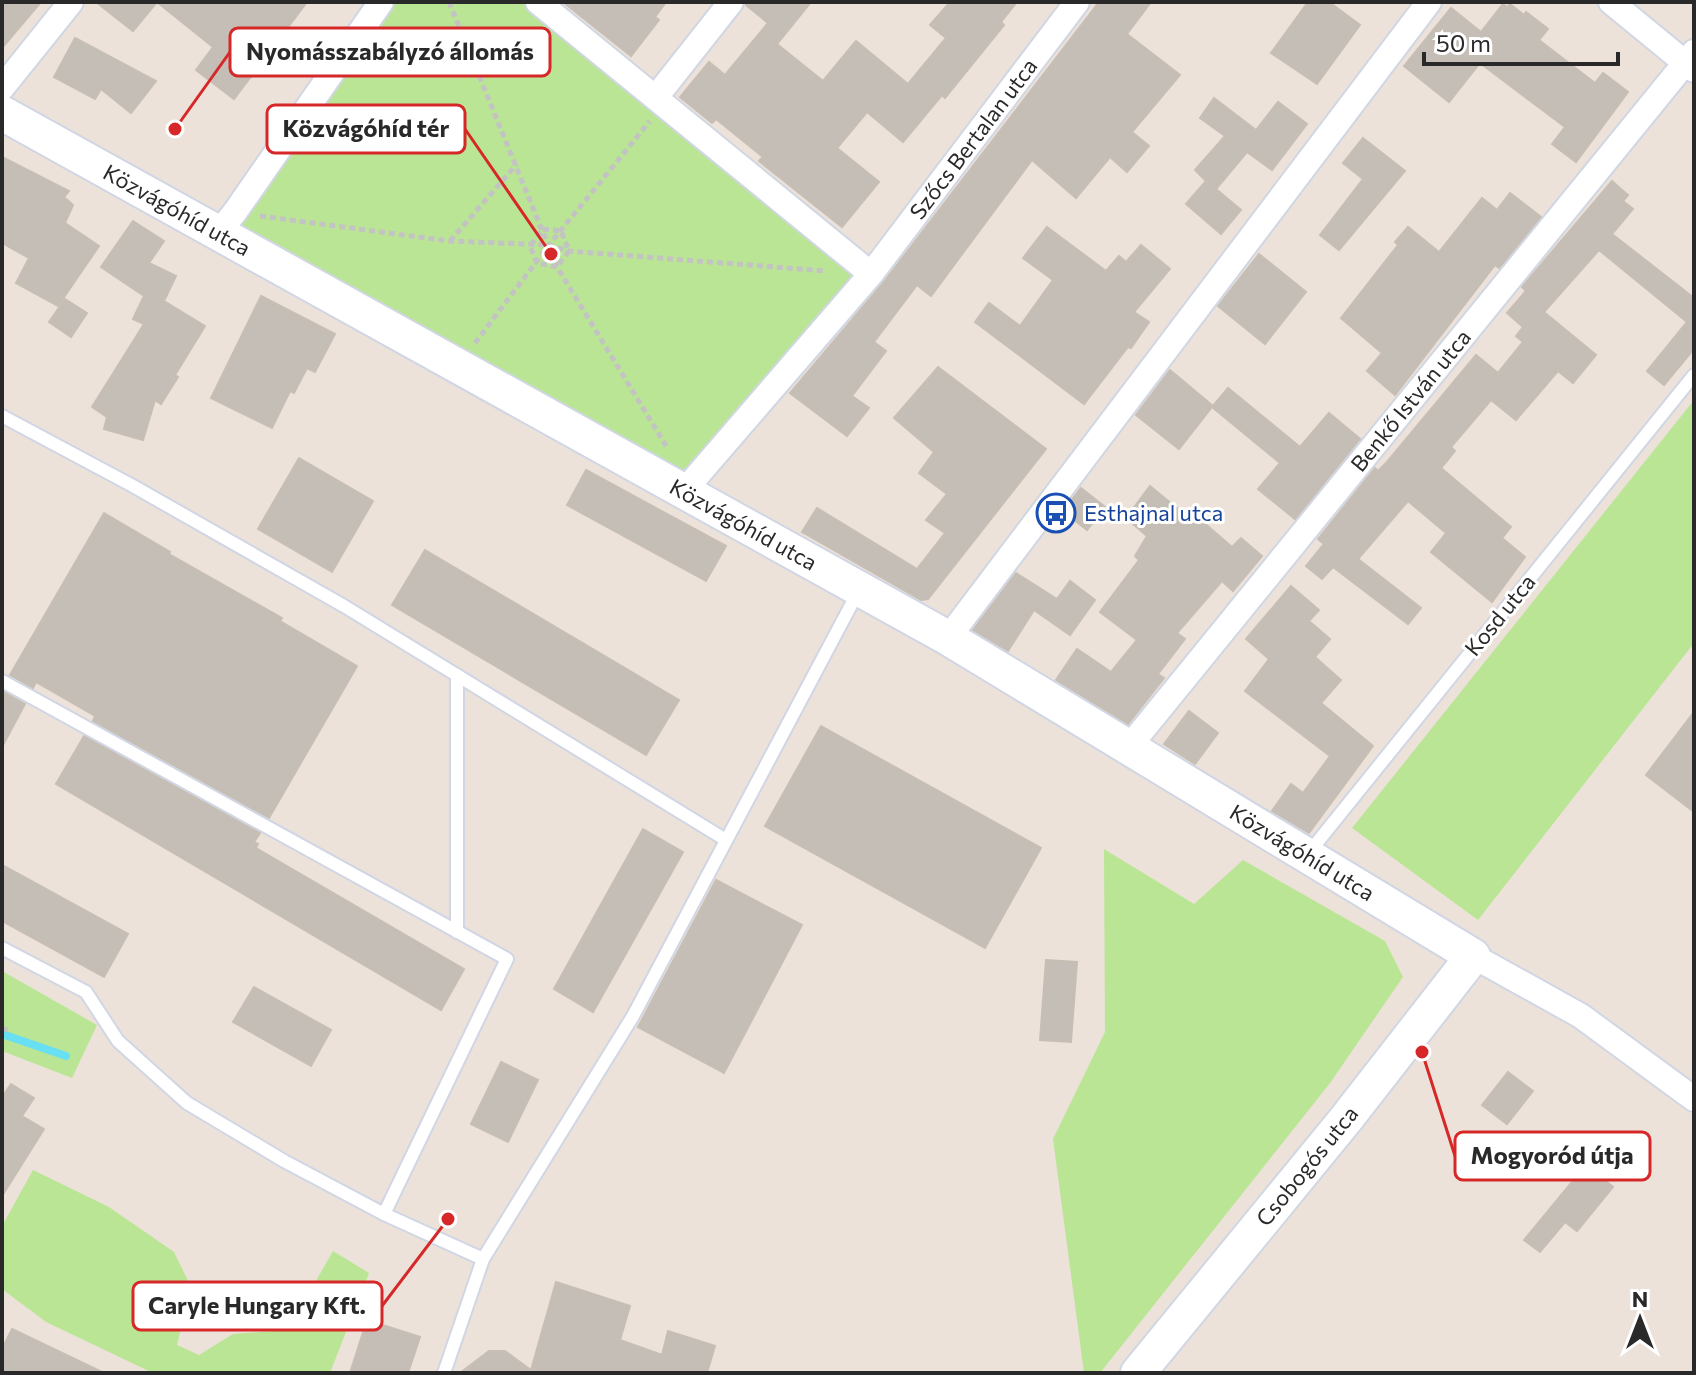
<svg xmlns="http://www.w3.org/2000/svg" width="1696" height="1375" font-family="Commissioner,sans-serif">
<rect width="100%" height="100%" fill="#ece2da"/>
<g fill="#bae594">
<polygon points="381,2 538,2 871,274 684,491 218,233"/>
<polygon points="1694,400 1694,643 1478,920 1352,828"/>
<polygon points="1104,849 1194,904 1243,860 1385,941 1403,977 1330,1083 1100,1373 1084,1373 1053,1139 1105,1032"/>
<polygon points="2,971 97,1025 72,1078 2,1051"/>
<polygon points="33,1170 109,1207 174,1252 191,1287 177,1345 199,1355 233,1334 288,1330 333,1251 369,1273 330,1373 153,1373 46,1322 2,1289 2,1226"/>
</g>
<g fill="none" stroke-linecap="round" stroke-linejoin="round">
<polyline stroke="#69dff3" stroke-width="8" points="2,1034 66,1056"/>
</g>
<g fill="#c4beb6" stroke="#c7beb4" stroke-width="2">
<polygon points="2,2 41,2 2,48"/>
<polygon points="96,2 157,2 133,31"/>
<polygon points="157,2 307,2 234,99 196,70 213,47"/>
<polygon points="563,2 666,2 655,17 659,20 631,56"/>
<polygon points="746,2 811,2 777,44 823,81 856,41 908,84 946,38 930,25 950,2 1017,2 1001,22 1004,25 945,98 942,95 903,142 867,112 837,148 879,182 842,227 759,161 763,157 716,119 712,123 680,97 709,62 725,75 768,23 746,5"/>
<polygon points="1099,2 1151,2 1127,34 1180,75 1132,132 1149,146 1127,172 1110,157 1076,198 1032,160 931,296 917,285 874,342 886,351 852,396 869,408 847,436 790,393 883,283"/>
<polygon points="1308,2 1329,2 1360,25 1317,84 1271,53"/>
<polygon points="1503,4 1507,7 1510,4 1524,15 1526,12 1548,29 1539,40 1595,83 1603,73 1628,92 1576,162 1552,144 1565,127 1480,63 1449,102 1404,66 1451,8 1481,32"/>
<polygon points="75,38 156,81 131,113 101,89 95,99 54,77"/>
<polygon points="1214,98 1256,130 1278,102 1307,124 1272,170 1247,152 1216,189 1241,210 1221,234 1186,204 1206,181 1195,170 1225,136 1200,118"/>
<polygon points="1363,138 1405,171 1339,250 1320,235 1363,179 1343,163"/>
<polygon points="2,157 69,191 64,197 73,205 65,223 99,246 58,306 16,283 29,258 2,243"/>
<polygon points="1612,181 1628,195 1623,201 1633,209 1612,234 1694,298 1694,349 1664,385 1647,371 1687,322 1599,250 1544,312 1596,355 1573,383 1558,371 1516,420 1491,400 1451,447 1455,451 1441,468 1511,527 1502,538 1525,557 1492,602 1431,552 1446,533 1408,501 1358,559 1421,608 1408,624 1333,567 1322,579 1306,566 1324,544 1318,539 1375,468 1378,471 1387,462 1476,355 1498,373 1523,342 1516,336 1523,327 1507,313 1526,291 1522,287"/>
<polygon points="1510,193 1541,217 1499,268 1495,265 1395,395 1367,371 1382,353 1341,318 1398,245 1395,242 1408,227 1439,252 1482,198 1497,210"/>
<polygon points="133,221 164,241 149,263 176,276 164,301 205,326 175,375 178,377 161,404 155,400 143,440 104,429 107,417 92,407 144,324 133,319 144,296 101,267"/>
<polygon points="1047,227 1106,271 1119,256 1126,262 1141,245 1170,269 1134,312 1149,322 1131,348 1128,347 1084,404 975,322 989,303 1020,326 1053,280 1023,258"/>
<polygon points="1259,254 1306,292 1265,344 1218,306"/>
<polygon points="261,296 335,334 315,372 307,368 294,393 290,391 272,428 211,398"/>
<polygon points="65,299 87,313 71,337 49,322"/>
<polygon points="938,367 1046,449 928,599 921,600 802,532 817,508 917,569 945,533 926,520 947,494 919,473 934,452 894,418"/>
<polygon points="1170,370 1213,406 1228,388 1300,447 1329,413 1360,439 1295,519 1258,489 1280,463 1212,407 1179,449 1136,415"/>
<polygon points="299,458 373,501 332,572 258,529"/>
<polygon points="586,470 726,546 706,581 567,505"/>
<polygon points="1150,486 1184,514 1188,509 1232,547 1241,538 1262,556 1233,591 1222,581 1177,633 1185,639 1158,674 1164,678 1128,724 1056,680 1077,649 1111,672 1137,640 1100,612 1139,560 1135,556 1147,536 1126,518"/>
<polygon points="1081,488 1105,507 1087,530 1063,511"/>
<polygon points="104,513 170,552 169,554 282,618 280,621 357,666 269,818 93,721 95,716 36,682 33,688 10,675"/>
<polygon points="425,550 679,700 646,755 392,605"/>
<polygon points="1016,573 1057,599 1070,581 1095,600 1070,635 1034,610 1008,651 973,630"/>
<polygon points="1291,586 1319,610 1309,621 1330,639 1315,657 1341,680 1321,703 1373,746 1309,833 1272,811 1291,784 1303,793 1330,756 1245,691 1269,659 1246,639"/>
<polygon points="2,691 25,704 2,747"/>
<polygon points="1189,711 1218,733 1195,764 1164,744"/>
<polygon points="1694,712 1694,812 1646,775"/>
<polygon points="821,726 1041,848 985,948 765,826"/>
<polygon points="84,736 260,833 254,842 258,844 256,848 464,969 441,1010 56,784"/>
<polygon points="643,829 683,852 593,1012 554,989"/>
<polygon points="2,865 128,934 104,977 2,921"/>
<polygon points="716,880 802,925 724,1073 638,1027"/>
<polygon points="1046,960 1077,962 1071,1042 1040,1040"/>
<polygon points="254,987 331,1030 311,1066 233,1022"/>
<polygon points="501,1062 538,1080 508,1142 471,1124"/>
<polygon points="1508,1072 1533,1091 1507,1124 1482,1105"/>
<polygon points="11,1084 34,1098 22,1116 44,1129 2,1196 2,1097"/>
<polygon points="1586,1165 1613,1187 1577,1231 1565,1222 1540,1252 1524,1240"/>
<polygon points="556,1282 630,1306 620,1340 662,1355 668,1331 715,1346 707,1373 460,1373 489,1351 505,1351 531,1370"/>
<polygon points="367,1320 420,1337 408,1373 350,1373"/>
<polygon points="12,1329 104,1373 2,1373 2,1349"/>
</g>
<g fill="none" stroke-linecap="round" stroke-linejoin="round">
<defs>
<g id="lane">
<polyline points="2,416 133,486 344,606 726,840"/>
<polyline points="2,681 507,959 384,1214"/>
<polyline points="1307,855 1694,375"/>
<polyline points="457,932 457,675"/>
<polyline points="2,948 86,992 118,1041 187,1103 284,1161 384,1214 483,1259"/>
<polyline points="444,1373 483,1259 633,1016 858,592"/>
</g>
<g id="street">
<polyline points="538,2 871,274"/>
<polyline points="1611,2 1694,70"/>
<polyline points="2,88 71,2"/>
<polyline points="656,97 731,2"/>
<polyline points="218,233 235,212 381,2"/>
<path id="s1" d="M684 491 871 274 1077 2"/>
<polyline points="948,638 1429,2"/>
<path id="s2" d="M1128 748 1694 52"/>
<polyline points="1473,956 1581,1016 1694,1099"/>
</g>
<g id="secondary">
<path id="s3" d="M2 113 948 638 1473 956 1346 1119 1138 1373"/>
</g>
</defs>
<use href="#lane" stroke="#d0d6e3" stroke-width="16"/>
<use href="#street" stroke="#d0d6e3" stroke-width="28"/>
<use href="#secondary" stroke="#d0d6e3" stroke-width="38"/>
<g stroke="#c3c3c3" stroke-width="5" stroke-dasharray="6 4" stroke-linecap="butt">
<polyline points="449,2 557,267 668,449"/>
<polyline points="260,216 449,241 549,245 569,251 826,271"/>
<polygon points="543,229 561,231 569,251 557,267 537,263 530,246"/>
<polyline points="450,241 517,164"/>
<polyline points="475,343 549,245 650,121"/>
<polyline points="2,1028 8,1030"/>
</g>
<use href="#lane" stroke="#fff" stroke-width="12"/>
<use href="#street" stroke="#fff" stroke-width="24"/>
<use href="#secondary" stroke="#fff" stroke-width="34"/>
</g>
<defs>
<symbol id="bus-ring" viewBox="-11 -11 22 22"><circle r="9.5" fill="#fff" stroke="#1a4fb4" stroke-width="1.5"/><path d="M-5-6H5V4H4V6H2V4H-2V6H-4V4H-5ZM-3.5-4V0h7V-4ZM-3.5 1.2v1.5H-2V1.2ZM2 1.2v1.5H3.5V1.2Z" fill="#1a4fb4"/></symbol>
</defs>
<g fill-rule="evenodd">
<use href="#bus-ring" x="1034" y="491" width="44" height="44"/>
</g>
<g text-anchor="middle" stroke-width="6" stroke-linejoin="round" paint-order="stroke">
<g font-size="22" fill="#292929" stroke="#fff">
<text dy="8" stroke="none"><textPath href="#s1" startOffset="456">Szőcs Bertalan utca</textPath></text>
<text dy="8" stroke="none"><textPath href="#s3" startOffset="200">Közvágóhíd utca</textPath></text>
<text dy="8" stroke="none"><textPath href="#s2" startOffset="448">Benkő István utca</textPath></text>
<text dy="8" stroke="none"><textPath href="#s3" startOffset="848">Közvágóhíd utca</textPath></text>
<text transform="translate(1500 615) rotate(-51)" y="8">Kosd utca</text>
<text dy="8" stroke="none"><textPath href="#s3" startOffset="1496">Közvágóhíd utca</textPath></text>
<text transform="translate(1307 1166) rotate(-51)" y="8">Csobogós utca</text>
</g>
<g font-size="22" fill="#164399" stroke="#fff" text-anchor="start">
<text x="1084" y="521">Esthajnal utca</text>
</g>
</g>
<path fill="none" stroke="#d62828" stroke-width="3" d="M175 129L230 52M551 254L465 129M1422 1052L1455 1156M448 1219L382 1306"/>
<g fill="#d62828" stroke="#fff" stroke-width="3">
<circle cx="175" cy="129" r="8"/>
<circle cx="551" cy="254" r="8"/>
<circle cx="1422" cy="1052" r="8"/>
<circle cx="448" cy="1219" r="8"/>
</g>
<g fill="#fff" stroke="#d62828" stroke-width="3">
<rect x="230" y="28" width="320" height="48" rx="8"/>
<rect x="267" y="105" width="198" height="48" rx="8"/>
<rect x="1455" y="1132" width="195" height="48" rx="8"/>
<rect x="133" y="1282" width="249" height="48" rx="8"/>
</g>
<g font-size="24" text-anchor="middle" font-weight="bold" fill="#292929">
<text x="390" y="60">Nyomásszabályzó állomás</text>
<text x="366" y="137">Közvágóhíd tér</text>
<text x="1552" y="1164">Mogyoród útja</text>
<text x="257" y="1314">Caryle Hungary Kft.</text>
</g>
<rect width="1696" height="1375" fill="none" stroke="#292929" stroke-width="8"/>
<g transform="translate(1640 1319)" stroke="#ffffff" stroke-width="6" paint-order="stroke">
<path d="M0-6L14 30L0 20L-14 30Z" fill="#292929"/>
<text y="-12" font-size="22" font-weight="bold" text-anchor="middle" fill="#292929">N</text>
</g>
<path d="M1424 52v12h194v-12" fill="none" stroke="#292929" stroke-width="4"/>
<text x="1436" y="52" font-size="24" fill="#292929" stroke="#ffffff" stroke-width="6" paint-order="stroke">50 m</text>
</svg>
